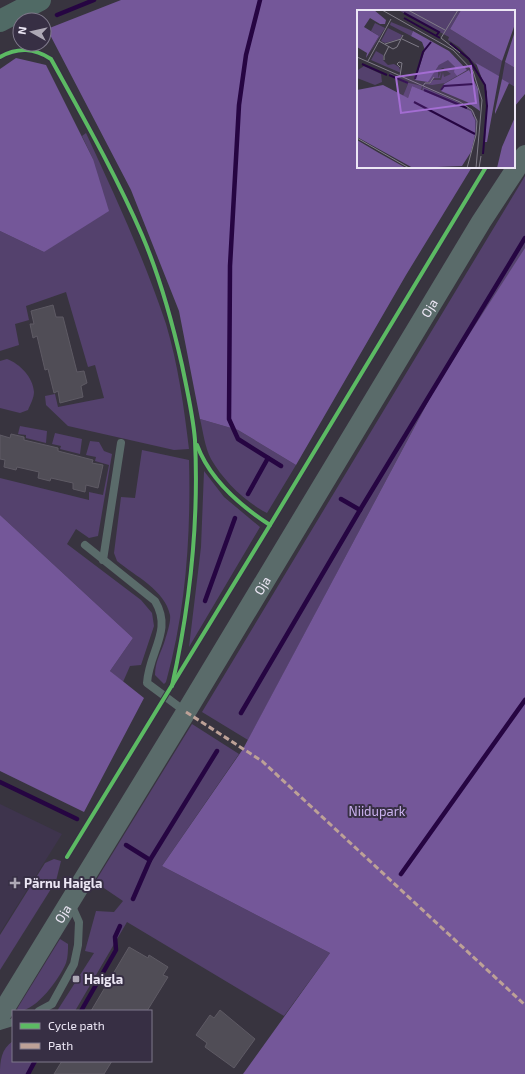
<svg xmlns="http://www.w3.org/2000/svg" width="525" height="1074" font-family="'Exo 2',sans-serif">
<rect width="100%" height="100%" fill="#38343f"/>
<polygon fill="#3e344d" points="0,804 62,834 0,933"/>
<g fill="#54416d">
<path d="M86 133C115 196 144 258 166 324 178 364 184 407 189 449L174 450 68 426 46 405 45 396 55 394 58 407 104 398 95 365 88 367 66 292 26 306 29 320 15 324 19 345 0 351V231L44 252 93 159 82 136Z"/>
<polygon points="525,176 525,250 439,381 248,740 202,712"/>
<path d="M7 359C20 364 33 377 34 392 34 398 30 405 28 410L20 413 0 408V361Z"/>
<path d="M200 419 238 430 296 465 267 513C245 502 223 480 211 459 205 448 203 431 200 419Z"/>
<polygon points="20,426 47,431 46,443 26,438 26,435 18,434"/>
<polygon points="55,433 82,439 80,454 60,449 61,446 52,444"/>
<polygon points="90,441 99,442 104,451 112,454 98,536 89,538 76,529 67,544 141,600 152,613 154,626 141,665 130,666 123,682 110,671 133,638 0,515 0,478 89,500 89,492 103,495 109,465 95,461 96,457 86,455"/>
<path d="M142 450 189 460C191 534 186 610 166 682L164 684 155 675C155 661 161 653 165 640 167 633 171 622 170 615 165 590 135 576 117 561L114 553 121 497 135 498Z"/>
<polygon points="204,471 224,497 260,527 189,647 201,547"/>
<polygon points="192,724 239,754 162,866 330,953 284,1016 127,922 75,1011 57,1011 94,953 85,951 96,911 114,912 123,901 95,882"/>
<polygon points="54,859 61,861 56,881 0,970 0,935 45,863"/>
<path d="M60 939 68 944C68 950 68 957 66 963 60 978 36 1011 19 1011L17 1009 20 1004Z"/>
<path d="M13 1041V1061H35L28 1074H0C0 1061 1 1049 13 1041Z"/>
</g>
<g fill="#745799">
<polygon points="121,0 525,0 525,94 514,107 514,11 358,11 358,167 472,167 406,275 296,465 238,430 200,419 179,311 131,190 47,29"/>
<polygon points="16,58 46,65 93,159 109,211 44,252 0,231 0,69"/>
<polygon points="525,248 525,1074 243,1074 330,953 162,866 243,749 439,381"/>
<polygon points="0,515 133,638 110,671 144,698 84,812 0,771"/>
</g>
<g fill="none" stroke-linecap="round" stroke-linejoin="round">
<g stroke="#260542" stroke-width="4.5">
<polyline points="260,0 246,55 239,105 230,266 229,419 238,439 281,466"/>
<polyline points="57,15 94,0"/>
<polyline points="248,494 268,458"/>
<polyline points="341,499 360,510"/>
<polyline points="205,601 235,518"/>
<polyline points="241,713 360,510 525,238"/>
<polyline points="0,782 77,819"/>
<polyline points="126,845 150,860"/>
<polyline points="401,874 525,700"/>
<polyline points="133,899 150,860 217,751"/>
<polyline points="81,1011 116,950 115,937 120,926"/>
<polyline points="28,1074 35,1061"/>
</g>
</g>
<g fill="#504d56" stroke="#5e5a64">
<polygon points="53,305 56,317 63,317 77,372 84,371 87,383 81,386 83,397 60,403 58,391 54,393 48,369 45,370 37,336 33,338 30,324 34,324 31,311"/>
<polygon points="11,434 24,437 24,440 58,448 58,451 93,460 92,463 103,465 98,488 86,485 85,492 73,489 73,483 51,478 50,481 38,478 39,472 17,467 16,470 4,467 5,460 0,459 0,435 10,438"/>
<polygon points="129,947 148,958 149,955 168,967 163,975 168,977 147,1011 91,1011"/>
<polygon points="220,1010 255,1039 234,1068 205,1047 207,1043 196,1035 210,1015 214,1018"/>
<polygon points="62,1061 112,1061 104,1074 54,1074"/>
</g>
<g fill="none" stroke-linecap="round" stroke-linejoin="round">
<g stroke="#5a6b6a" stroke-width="8">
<path d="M85 545 155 601C173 631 149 651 147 683L186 712"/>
<polyline points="103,560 121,443"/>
<polyline points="39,1011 52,1004 74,964 78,945 79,922 71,904"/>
<polyline points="0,1026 13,1022"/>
</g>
<path stroke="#5a6b6a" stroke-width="20" id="s1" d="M0 1016 186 712 481 222 525 155"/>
<polyline stroke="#506a65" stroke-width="22" points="0,21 40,0"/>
<polyline stroke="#bda197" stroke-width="3" stroke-dasharray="6 3" stroke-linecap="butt" points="186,712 262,761 525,1005"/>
<defs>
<g id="cycleway">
<path d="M0 57C18 47 34 48 51 59 83 117 116 175 142 235 160 277 172 321 182 365 187 390 193 415 195 440 199 523 190 605 172 686"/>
<path d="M197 445C210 480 239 505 270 525L486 167"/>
<polyline points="67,857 270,525"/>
</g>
</defs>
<use href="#cycleway" stroke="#372f44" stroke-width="6"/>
<use href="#cycleway" stroke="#5cba63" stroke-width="4"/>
</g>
<g fill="#ada8b5" stroke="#372f44" stroke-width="1.5">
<path d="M13 877h4v4h4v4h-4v4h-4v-4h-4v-4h4z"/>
<rect x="72" y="975" width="8" height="8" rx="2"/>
</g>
<g text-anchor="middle" stroke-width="4" stroke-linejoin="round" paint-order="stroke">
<g font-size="13" fill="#ece7f5" stroke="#372f44">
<text dy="5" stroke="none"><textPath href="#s1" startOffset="828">Oja</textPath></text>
<text dy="5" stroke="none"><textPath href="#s1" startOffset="504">Oja</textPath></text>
<text dy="5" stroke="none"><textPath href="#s1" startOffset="120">Oja</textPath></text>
</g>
<g font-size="13" fill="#cdb4f1" stroke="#372f44">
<text x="377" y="816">Niidupark</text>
</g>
<g font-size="13" font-weight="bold" fill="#ece7f5" stroke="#372f44" text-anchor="start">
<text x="24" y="888">Pärnu Haigla</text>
<text x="84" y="984">Haigla</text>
</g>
</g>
<g transform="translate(357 10)">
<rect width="158" height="158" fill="#38343f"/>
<path d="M41 0H104L93 19 145 51 142 66 118 54 102 37 91 30 92 27ZM34 12 56 21 54 26 33 15ZM18 13 28 18 11 46 22 26 14 21ZM31 18 45 25 43 29 28 33 24 31ZM19 41 26 45V50L31 55 37 54 42 57 44 63 14 50ZM91 49 98 57 100 66 105 63 88 73 75 75 68 74H72L76 70H84L86 63 87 67 94 64 86 58 81 60V68L84 62 83 68H77L73 72 68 71H71L82 55ZM148 52 158 58V77L145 69ZM7 56 24 64 25 72 18 75 0 68 1 60ZM33 63 48 72 65 76 64 80 55 76 51 88 46 86 51 74 32 65ZM66 77 110 96 117 102 120 113 119 119 118 128 113 145 118 125 117 106 114 101 65 81Z" fill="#54416d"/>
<path d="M0 0H17L29 10 28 14H23L13 8 7 17 22 26 9 48 10 43 0 37ZM104 0H158V14L145 51 93 19ZM56 21 92 41 110 60 100 66 97 62 98 57 91 50 82 55 71 72 58 70 68 40 65 32 54 26ZM158 21V58L148 52ZM119 53 142 66 130 132H128L130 82ZM112 60 121 79 123 101 110 92 84 81 87 74ZM145 69 152 73 138 104V101ZM26 75 51 88 55 76 114 101 118 110V125L114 142 105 156 56 158 0 127V80ZM158 107V158H140L145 137ZM0 130 22 143 49 158H0Z" fill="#745799"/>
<path fill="none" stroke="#260542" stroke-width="2" d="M47 3 82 22 79 26M47 8 83 28M93 33 112 49 128 75 130 96 126 144M5 54 30 65M32 65 51 73M58 69 66 42 74 32M67 80 110 98M84 80 87 76 117 74M57 92 118 124"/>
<path fill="none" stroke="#807c88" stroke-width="1" d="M25 0 96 40 116 61 125 90 119 158M51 0 88 20M101 0 84 28 103 43M45 29 62 37M22 31 36 39 40 37 44 29M28 34 44 29 46 25M0 47 103 92 115 100 120 111 119 125 110 158M27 50V46L32 36M11 51 34 9M43 66 45 53 42 52 40 54 43 57M66 76 68 73H73L77 67M0 128 52 158M102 158H115M122 158 124 146"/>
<path fill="#a36dd2" fill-opacity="0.15" stroke="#a36dd2" stroke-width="2" d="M114 56 119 93 44 103 39 67Z"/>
<rect width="158" height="158" fill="none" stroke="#ece7f5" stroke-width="2"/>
</g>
<rect x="12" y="1010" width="140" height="52" fill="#372f44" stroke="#7f798b"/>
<rect x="20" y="1023" width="20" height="6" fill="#5cba63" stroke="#7f798b"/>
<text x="48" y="1030" font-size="12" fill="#ece7f5">Cycle path</text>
<rect x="20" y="1043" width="20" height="6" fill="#bda197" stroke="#7f798b"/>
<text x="48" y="1050" font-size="12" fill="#ece7f5">Path</text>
<g transform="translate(32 32) rotate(278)"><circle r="19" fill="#372f44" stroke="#7f798b"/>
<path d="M0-3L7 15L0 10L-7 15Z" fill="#ada8b5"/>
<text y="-6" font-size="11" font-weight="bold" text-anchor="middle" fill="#ece7f5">N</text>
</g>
</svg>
